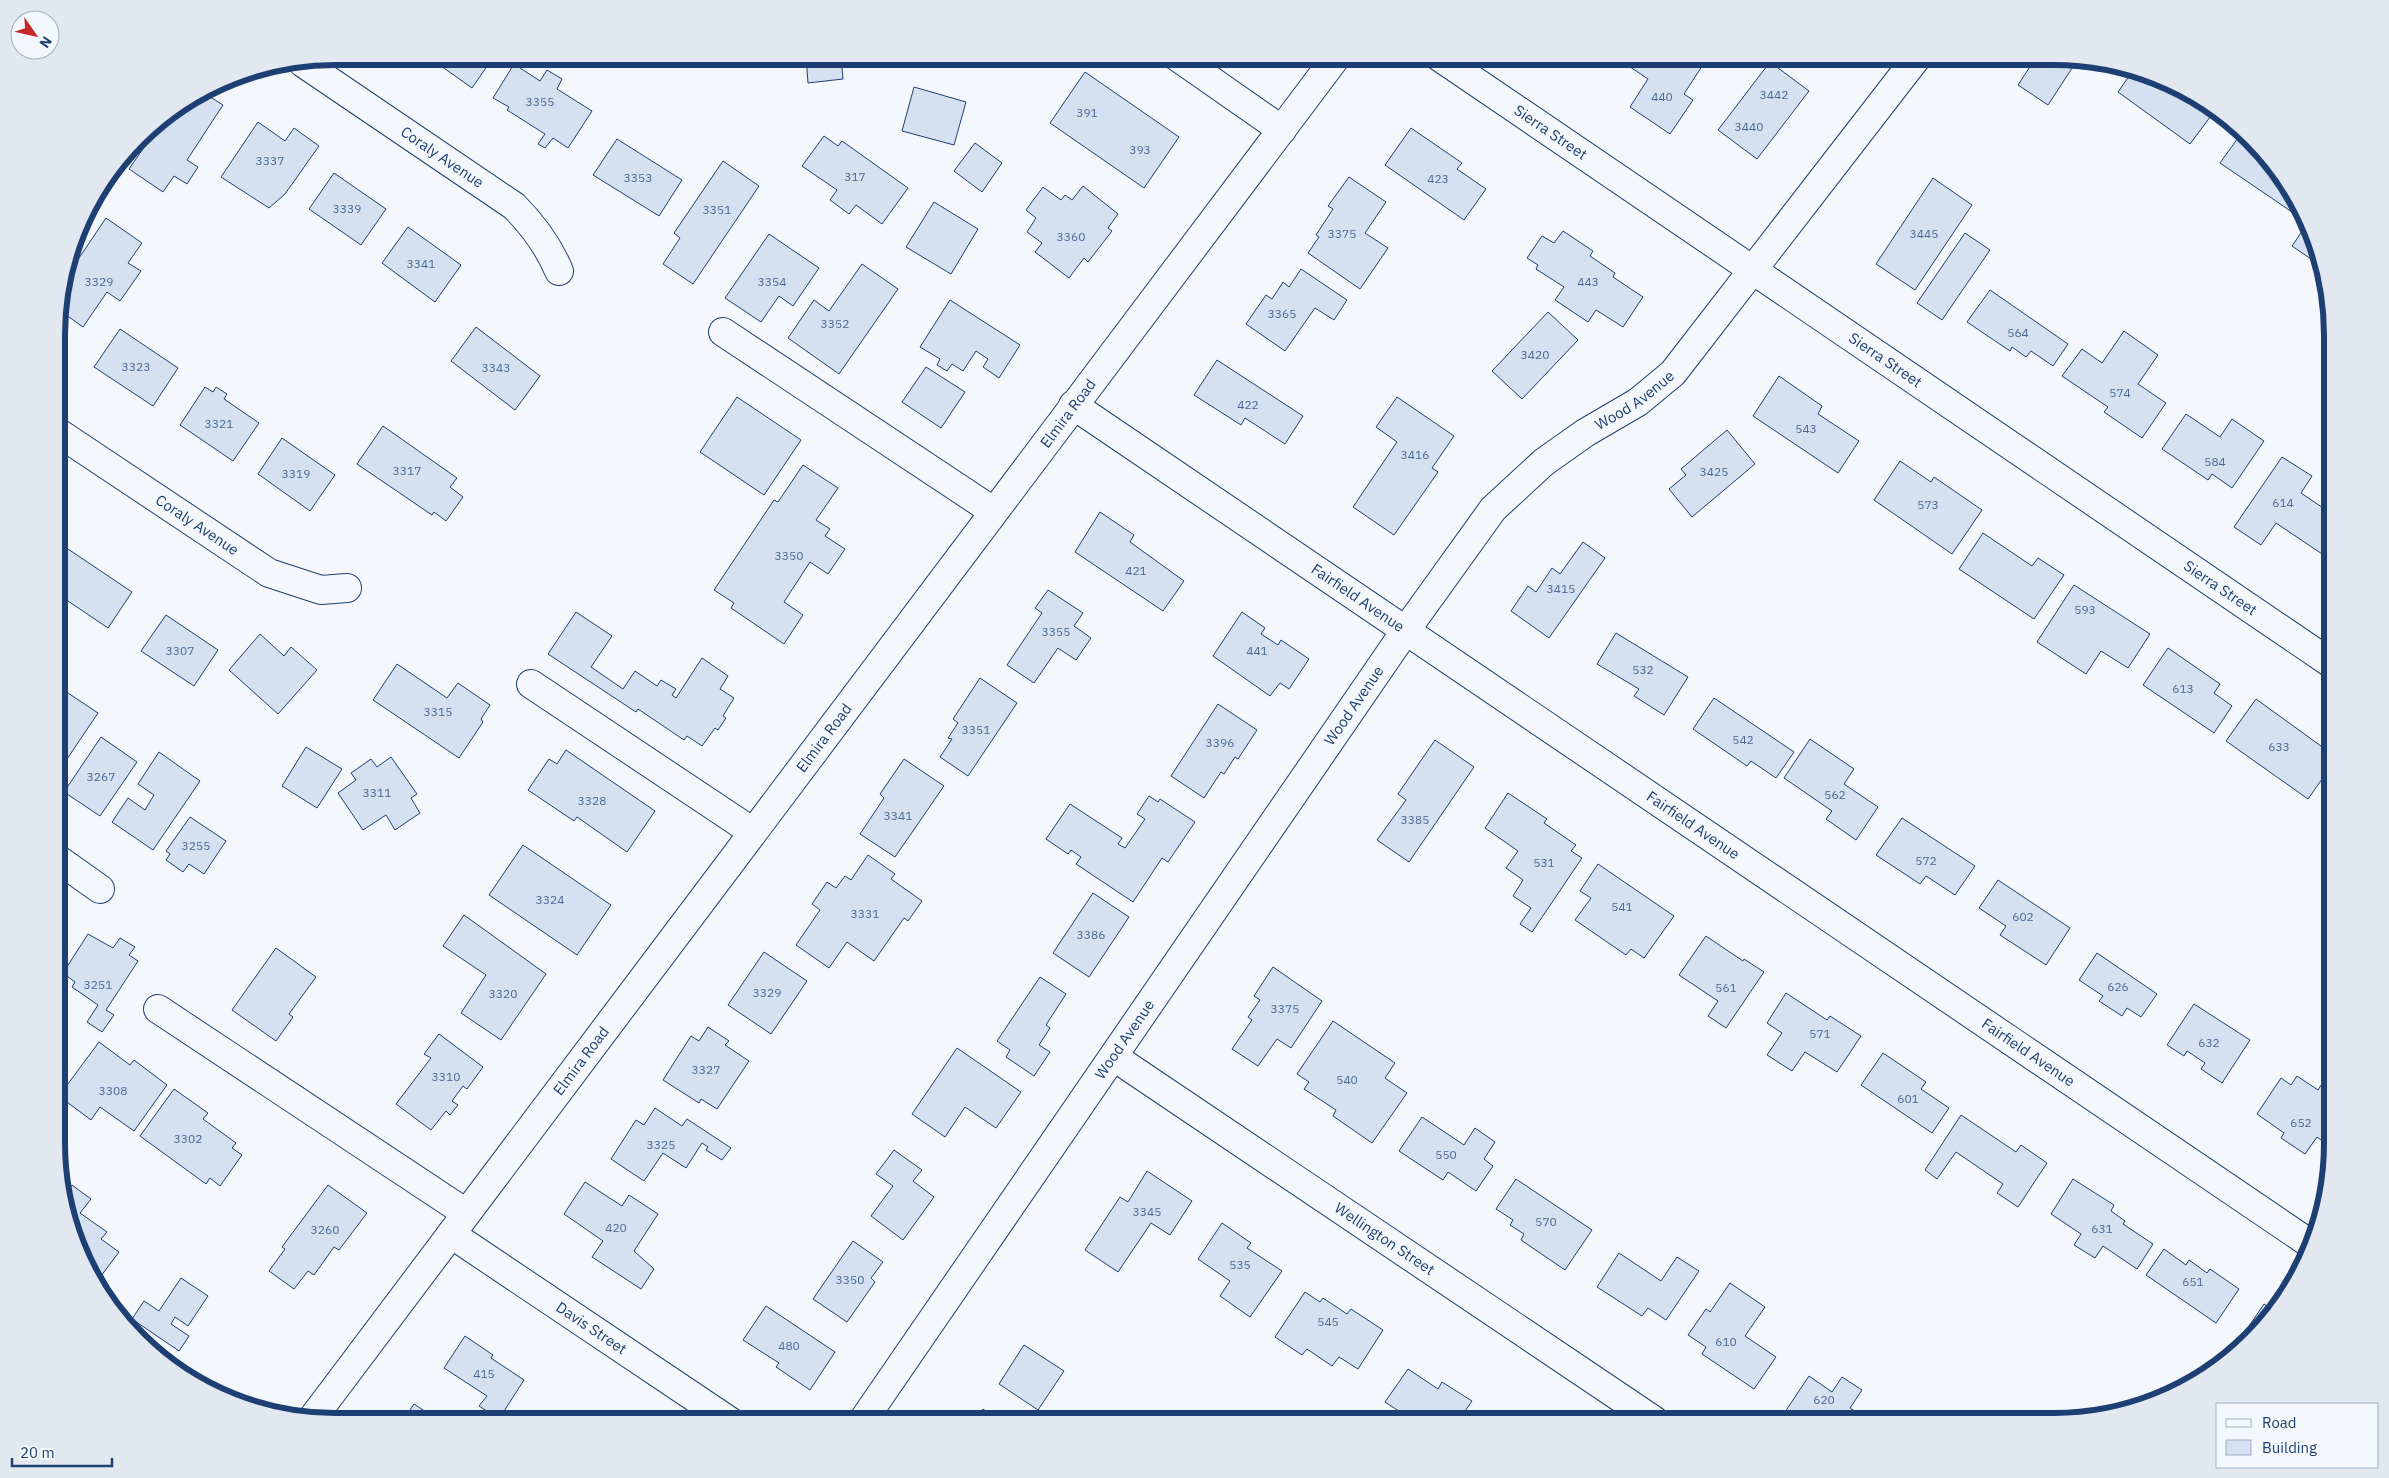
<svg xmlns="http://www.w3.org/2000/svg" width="2389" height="1478" font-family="'IBM Plex Sans',sans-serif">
<rect width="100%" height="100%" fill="#f4f7fb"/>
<g fill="#d5e0f0" stroke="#1d3f73">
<polygon points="427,56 494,56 472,88"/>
<polygon points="806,56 841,56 843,79 808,83"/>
<polygon points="912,56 948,56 913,59"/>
<polygon points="1700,56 1706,60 1684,94 1693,100 1670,134 1630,107 1648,79 1614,56"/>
<polygon points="2037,56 2078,59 2048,105 2018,85"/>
<polygon points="1770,62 1809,91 1757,159 1718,130"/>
<polygon points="514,64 540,81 547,70 562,79 557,89 592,111 568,148 553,138 545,148 538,144 545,134 507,110 509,107 493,98"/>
<polygon points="2134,69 2209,103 2216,109 2190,144 2118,92"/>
<polygon points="1085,72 1179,137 1144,188 1050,123"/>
<polygon points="914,87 966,102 954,145 902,131"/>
<polygon points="204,93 223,105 187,160 198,167 187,184 174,176 163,192 129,169 156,130 151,126"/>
<polygon points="258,122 285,141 294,128 319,146 285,194 269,208 221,177"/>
<polygon points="1411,128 1462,163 1457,169 1486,189 1464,220 1385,165"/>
<polygon points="2243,131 2251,138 2295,195 2298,203 2292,212 2220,163"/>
<polygon points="824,136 838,146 842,141 908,188 882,224 856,205 849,214 830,200 837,190 802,166"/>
<polygon points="617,139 682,180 659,216 593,175"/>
<polygon points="975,143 1002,163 982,192 954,171"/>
<polygon points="723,161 759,186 693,284 663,264 680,238 674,233"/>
<polygon points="334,173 386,209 361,245 309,209"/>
<polygon points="1349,177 1386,202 1365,233 1388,248 1360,289 1308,253 1319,237 1316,235 1333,209 1328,206"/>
<polygon points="1933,178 1972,205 1915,290 1876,264"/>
<polygon points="1083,186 1118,214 1108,228 1112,231 1088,262 1084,258 1069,278 1035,252 1042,243 1027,232 1036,218 1026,210 1043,187 1061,200 1065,195 1072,200"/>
<polygon points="934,202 978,229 951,274 906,247"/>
<polygon points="106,218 142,243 128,263 141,271 120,301 107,292 83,327 59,310 59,299 71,257 77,261"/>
<polygon points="2307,224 2323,262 2321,266 2292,246"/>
<polygon points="408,227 461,265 435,302 382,263"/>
<polygon points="1563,231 1593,251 1590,256 1615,273 1613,277 1643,297 1623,327 1596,310 1588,322 1555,300 1564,287 1536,269 1538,265 1527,258 1542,236 1554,243"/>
<polygon points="1965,233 1990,250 1942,320 1917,303"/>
<polygon points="769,234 819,268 793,306 779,296 761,322 725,298"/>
<polygon points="862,264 898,289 839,374 788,338 814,300 829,311"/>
<polygon points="1301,269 1347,300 1334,320 1315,308 1285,351 1246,324 1266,295 1272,299 1283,282 1289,287"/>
<polygon points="1990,290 2068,344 2053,366 2031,351 2026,357 2012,347 2010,351 1967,322"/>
<polygon points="950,300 1020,345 999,378 983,367 988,359 976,351 963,371 952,364 947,371 937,365 940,359 920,347"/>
<polygon points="1548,312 1578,340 1522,399 1492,371"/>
<polygon points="476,327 540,376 515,410 451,361"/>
<polygon points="120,329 178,368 153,406 94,367"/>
<polygon points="2124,331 2158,355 2138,384 2166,403 2142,438 2104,412 2108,407 2062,376 2082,349 2102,363"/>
<polygon points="1217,360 1303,416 1285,444 1245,418 1241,425 1194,395"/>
<polygon points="926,367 965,392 941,428 902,402"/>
<polygon points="1779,376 1822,406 1818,414 1859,441 1838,473 1753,416"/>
<polygon points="205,387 213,392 216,387 227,394 224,399 259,423 233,461 180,425"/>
<polygon points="737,397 801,440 764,495 700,452"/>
<polygon points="1397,397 1454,436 1432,468 1438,472 1394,535 1353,507 1397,442 1376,427"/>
<polygon points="2186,414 2220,437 2232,419 2264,441 2232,488 2212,474 2208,480 2162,449"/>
<polygon points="383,426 457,478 450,487 463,497 446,521 434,512 432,515 357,464"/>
<polygon points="1727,430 1755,464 1692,517 1669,489 1686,475 1681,469"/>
<polygon points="282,438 335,475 310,511 258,474"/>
<polygon points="2282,457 2312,476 2301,493 2332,514 2331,560 2276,523 2261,545 2234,527"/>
<polygon points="1900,461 1931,482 1934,477 1982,510 1952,554 1874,500"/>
<polygon points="803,465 838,488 816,520 830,529 825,536 845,549 828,574 810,562 784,602 803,615 784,644 731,608 734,603 714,590 774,500 778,502"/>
<polygon points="1100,512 1134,535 1130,542 1184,581 1163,611 1075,552"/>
<polygon points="1983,533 2032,566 2038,558 2064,575 2034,619 1959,569"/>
<polygon points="1583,542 1605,558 1549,638 1511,611 1528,586 1536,592 1552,568 1560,574"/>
<polygon points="59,543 132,592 108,628 59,595"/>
<polygon points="2074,585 2150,634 2128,668 2101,651 2086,674 2037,642"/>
<polygon points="1048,590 1083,613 1074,626 1091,638 1076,660 1058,648 1034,683 1007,665 1042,613 1035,608"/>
<polygon points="576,612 612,636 591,667 623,689 635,671 657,686 661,680 676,689 672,695 676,698 702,658 728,676 720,689 734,698 723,716 726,718 718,730 715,728 702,746 687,736 684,740 638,709 636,712 548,654"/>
<polygon points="1242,612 1265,628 1261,634 1278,645 1281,640 1309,659 1289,689 1280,683 1270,696 1213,656"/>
<polygon points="166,615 218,650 194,686 141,651"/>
<polygon points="1616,633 1688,677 1664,715 1634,696 1639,689 1597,664"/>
<polygon points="260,634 284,656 291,647 317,670 278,714 229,670"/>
<polygon points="2168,648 2220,684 2214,693 2232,706 2214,733 2143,685"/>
<polygon points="397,664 447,698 458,683 490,705 481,719 483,722 459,758 373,700"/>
<polygon points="980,678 1017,703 968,776 940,757 952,739 948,738 958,723 953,719"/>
<polygon points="59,687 98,713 59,771"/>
<polygon points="1714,698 1794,752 1776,778 1751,761 1747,766 1693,729"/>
<polygon points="2256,699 2332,754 2332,765 2308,799 2226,741"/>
<polygon points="1218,704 1257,730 1238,759 1235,757 1224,774 1221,772 1204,798 1171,776"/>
<polygon points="101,737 137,762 100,816 64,792"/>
<polygon points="1810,739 1854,769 1844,784 1878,807 1856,840 1826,819 1832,811 1784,778"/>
<polygon points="1435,740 1474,767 1409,862 1377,840 1406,800 1398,794"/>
<polygon points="306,747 342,769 317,808 282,786"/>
<polygon points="566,750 655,811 627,852 577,817 574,821 528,790 549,759 557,764"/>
<polygon points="159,752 200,781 153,850 112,822 128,798 145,810 154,795 138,784"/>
<polygon points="391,757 417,794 411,798 420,813 395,830 386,815 363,830 338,793 356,780 351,773 371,759 377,767"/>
<polygon points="904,759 944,786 895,857 860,834 884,798 880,794"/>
<polygon points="1508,793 1547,819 1544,823 1576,845 1571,851 1582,858 1532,932 1520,924 1531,908 1513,896 1523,880 1506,868 1518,851 1485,828"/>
<polygon points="1149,796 1158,802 1160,799 1195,822 1168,862 1162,858 1133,902 1076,864 1081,857 1071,850 1068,854 1046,839 1070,804 1122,838 1118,844 1125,848 1145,819 1137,814"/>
<polygon points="190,817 226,841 204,874 189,864 183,872 166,860 170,854 166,851"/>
<polygon points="1902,818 1975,866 1955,895 1926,876 1920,884 1876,855"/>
<polygon points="523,845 611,905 577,955 489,895"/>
<polygon points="868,855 895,874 891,879 922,901 908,921 904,918 874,961 847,942 829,968 796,945 820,910 812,904 827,882 836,888 845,876 851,880"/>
<polygon points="1598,864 1674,916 1644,958 1631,949 1626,955 1575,920 1591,898 1580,891"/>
<polygon points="1998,880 2070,928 2046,965 2000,935 2006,926 1979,908"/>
<polygon points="1093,893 1129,917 1089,977 1053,953"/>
<polygon points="464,915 546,974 501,1040 461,1013 486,975 443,946"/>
<polygon points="88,934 113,948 120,938 135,947 129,955 138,961 106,1010 114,1015 102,1032 87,1022 98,1005 72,987 75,982 63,973"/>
<polygon points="1706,936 1743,961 1744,959 1764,972 1726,1028 1708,1016 1718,1001 1679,975"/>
<polygon points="276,948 316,977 289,1014 293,1017 276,1041 232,1010"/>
<polygon points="764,952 807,981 771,1034 728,1005"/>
<polygon points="2097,953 2157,994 2141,1017 2127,1008 2122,1016 2099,1001 2103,996 2079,980"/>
<polygon points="1273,967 1322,1001 1291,1048 1277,1039 1258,1066 1232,1049 1252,1020 1248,1017 1260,1000 1254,996"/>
<polygon points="1040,977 1066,994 1046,1025 1050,1028 1039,1045 1050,1052 1034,1076 1006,1057 1010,1050 997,1041"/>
<polygon points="1786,993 1827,1020 1830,1016 1861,1036 1837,1072 1805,1052 1792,1071 1767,1055 1782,1033 1767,1023"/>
<polygon points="2194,1004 2250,1040 2222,1083 2201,1069 2205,1063 2187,1051 2184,1056 2167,1045"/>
<polygon points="1333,1021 1395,1063 1385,1078 1407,1093 1372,1143 1333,1116 1336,1110 1304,1089 1309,1082 1297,1074"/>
<polygon points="708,1027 729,1041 725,1045 749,1061 717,1109 701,1099 699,1103 663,1080 691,1036 699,1041"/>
<polygon points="439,1034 483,1067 467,1089 463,1086 452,1101 458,1105 450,1115 446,1111 431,1130 396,1104 431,1058 424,1054"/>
<polygon points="99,1042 130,1065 134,1060 167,1085 134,1131 100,1107 91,1120 59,1096"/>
<polygon points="957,1048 1021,1092 996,1128 965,1107 945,1137 912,1114"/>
<polygon points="1883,1053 1926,1082 1921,1089 1949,1108 1932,1133 1861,1085"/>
<polygon points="2297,1076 2318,1090 2325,1079 2332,1084 2332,1148 2317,1137 2305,1154 2281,1138 2284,1133 2257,1114 2281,1078 2291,1085"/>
<polygon points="174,1089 208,1113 203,1119 236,1143 232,1148 242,1155 220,1186 210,1178 206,1184 140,1136"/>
<polygon points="655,1108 682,1126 687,1119 731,1148 722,1160 706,1150 708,1147 702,1143 686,1168 663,1153 644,1181 611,1159 636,1120 644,1125"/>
<polygon points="1961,1115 2016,1152 2021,1145 2047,1163 2018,1207 1997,1193 2003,1184 1956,1152 1937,1179 1925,1170"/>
<polygon points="1422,1117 1464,1145 1475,1128 1495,1142 1484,1159 1493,1166 1476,1191 1448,1172 1443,1180 1399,1151"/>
<polygon points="894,1150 922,1170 913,1181 934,1197 903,1240 871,1216 893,1186 876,1174"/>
<polygon points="1147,1171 1192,1201 1170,1235 1151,1223 1118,1272 1085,1250 1120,1197 1128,1202"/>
<polygon points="1516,1179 1592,1230 1565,1270 1521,1240 1524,1234 1510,1225 1513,1220 1496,1209"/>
<polygon points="2073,1179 2114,1205 2111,1211 2125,1221 2123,1224 2153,1244 2137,1269 2103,1246 2095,1258 2074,1245 2081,1234 2051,1214"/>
<polygon points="585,1182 622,1206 629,1195 658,1214 634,1251 654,1269 641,1289 592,1257 603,1241 564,1214"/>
<polygon points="72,1185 91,1199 80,1213 107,1232 101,1239 119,1252 95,1284 64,1195"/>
<polygon points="328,1185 367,1213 339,1250 334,1247 314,1275 308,1271 294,1289 269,1271 285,1249 282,1247"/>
<polygon points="1222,1223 1251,1243 1247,1248 1282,1271 1250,1317 1220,1296 1230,1281 1198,1259"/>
<polygon points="853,1241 883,1262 871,1278 875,1282 847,1322 813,1299"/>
<polygon points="2164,1249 2186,1265 2189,1260 2207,1273 2210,1269 2239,1289 2216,1323 2146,1275"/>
<polygon points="1619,1253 1661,1281 1677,1257 1699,1271 1666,1320 1648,1308 1642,1316 1597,1287"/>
<polygon points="181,1278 208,1296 188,1326 175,1317 171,1324 189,1336 179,1351 132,1319 144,1301 159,1311"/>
<polygon points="1730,1283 1765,1307 1745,1336 1776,1357 1754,1389 1702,1354 1706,1347 1688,1335 1706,1309 1710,1312"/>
<polygon points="1305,1292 1320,1302 1323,1298 1347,1314 1351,1309 1383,1330 1358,1369 1339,1357 1332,1366 1307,1349 1302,1355 1275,1337"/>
<polygon points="2264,1304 2275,1311 2248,1343 2241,1338"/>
<polygon points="766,1306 835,1352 810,1390 776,1367 779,1363 743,1340"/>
<polygon points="465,1336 493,1355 491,1358 524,1380 499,1419 479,1406 487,1396 444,1368"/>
<polygon points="1024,1345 1064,1371 1038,1410 999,1384"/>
<polygon points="175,1366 193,1381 180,1375 173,1369"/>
<polygon points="1408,1369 1438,1389 1442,1382 1472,1401 1458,1421 1414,1421 1385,1402"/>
<polygon points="1809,1376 1832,1392 1842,1377 1862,1390 1850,1408 1870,1421 1798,1421 1785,1412"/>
<polygon points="414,1404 441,1422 402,1422"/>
<polygon points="983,1409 1001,1422 974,1422"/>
</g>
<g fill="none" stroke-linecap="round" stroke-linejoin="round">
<defs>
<g id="minor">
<polyline points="1176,56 1282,130"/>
<path id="s1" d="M1438 56 2332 664"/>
<path id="s2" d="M303 63 514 206C534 226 548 245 559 271"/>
<polyline points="723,332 993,511"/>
<path id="s3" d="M1073 405 2312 1245"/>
<path id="s4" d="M59 433 269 573 321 590 347 588"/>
<polyline points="531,684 753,832"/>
<polyline points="59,860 100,889"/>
<polyline points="158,1009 466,1213"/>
<path id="s5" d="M1114 1057 1655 1421"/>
<path id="s6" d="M451 1234 731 1422"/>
<path id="s7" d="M312 1419 1337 56"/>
<path id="s8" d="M862 1422 1406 630 1493 509 1544 462 1585 433 1638 402 1673 373 1918 56"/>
</g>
</defs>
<use href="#minor" stroke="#1d3f73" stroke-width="30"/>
<use href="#minor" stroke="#f4f7fb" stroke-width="28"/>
</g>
<g text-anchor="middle" stroke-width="4" stroke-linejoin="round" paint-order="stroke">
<g font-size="12" fill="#4b6792">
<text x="1774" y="99">3442</text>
<text x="1662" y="101">440</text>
<text x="540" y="106">3355</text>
<text x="1087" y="117">391</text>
<text x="1749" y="131">3440</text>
<text x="1140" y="154">393</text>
<text x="270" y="165">3337</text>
<text x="855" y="181">317</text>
<text x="638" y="182">3353</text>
<text x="1438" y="183">423</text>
<text x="347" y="213">3339</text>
<text x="717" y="214">3351</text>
<text x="1342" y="238">3375</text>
<text x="1924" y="238">3445</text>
<text x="1071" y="241">3360</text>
<text x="421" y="268">3341</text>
<text x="99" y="286">3329</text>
<text x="772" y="286">3354</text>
<text x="1588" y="286">443</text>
<text x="1282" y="318">3365</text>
<text x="835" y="328">3352</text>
<text x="2018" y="337">564</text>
<text x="1535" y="359">3420</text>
<text x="136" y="371">3323</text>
<text x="496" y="372">3343</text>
<text x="2120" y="397">574</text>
<text x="1248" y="409">422</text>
<text x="219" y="428">3321</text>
<text x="1806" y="433">543</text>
<text x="1415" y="459">3416</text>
<text x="2215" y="466">584</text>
<text x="407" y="475">3317</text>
<text x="1714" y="476">3425</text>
<text x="296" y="478">3319</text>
<text x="2283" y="507">614</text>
<text x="1928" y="509">573</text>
<text x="789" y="560">3350</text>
<text x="1136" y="575">421</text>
<text x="1561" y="593">3415</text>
<text x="2085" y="614">593</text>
<text x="1056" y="636">3355</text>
<text x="180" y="655">3307</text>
<text x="1257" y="655">441</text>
<text x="1643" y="674">532</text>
<text x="2183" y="693">613</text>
<text x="438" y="716">3315</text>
<text x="976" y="734">3351</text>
<text x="1743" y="744">542</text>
<text x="1220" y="747">3396</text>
<text x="2279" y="751">633</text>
<text x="101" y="781">3267</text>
<text x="377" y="797">3311</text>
<text x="1835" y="799">562</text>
<text x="592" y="805">3328</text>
<text x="898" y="820">3341</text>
<text x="1415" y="824">3385</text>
<text x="196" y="850">3255</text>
<text x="1926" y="865">572</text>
<text x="1544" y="867">531</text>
<text x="550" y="904">3324</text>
<text x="1622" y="911">541</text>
<text x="865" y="918">3331</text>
<text x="2023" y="921">602</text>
<text x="1091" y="939">3386</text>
<text x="98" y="989">3251</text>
<text x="2118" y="991">626</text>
<text x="1726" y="992">561</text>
<text x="767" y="997">3329</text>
<text x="503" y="998">3320</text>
<text x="1285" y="1013">3375</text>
<text x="1820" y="1038">571</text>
<text x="2209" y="1047">632</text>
<text x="706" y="1074">3327</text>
<text x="446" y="1081">3310</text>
<text x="1347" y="1084">540</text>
<text x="113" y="1095">3308</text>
<text x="1908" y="1103">601</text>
<text x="2301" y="1127">652</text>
<text x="188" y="1143">3302</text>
<text x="661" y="1149">3325</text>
<text x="1446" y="1159">550</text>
<text x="1147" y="1216">3345</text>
<text x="1546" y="1226">570</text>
<text x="616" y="1232">420</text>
<text x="2102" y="1233">631</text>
<text x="325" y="1234">3260</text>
<text x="1240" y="1269">535</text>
<text x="850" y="1284">3350</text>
<text x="2193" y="1286">651</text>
<text x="1328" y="1326">545</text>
<text x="1726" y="1346">610</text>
<text x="789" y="1350">480</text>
<text x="484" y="1378">415</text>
<text x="1824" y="1404">620</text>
</g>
<g font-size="15" fill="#1d3f73" stroke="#f4f7fb">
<text dy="5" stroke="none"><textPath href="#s1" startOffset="136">Sierra Street</textPath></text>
<text dy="5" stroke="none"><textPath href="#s2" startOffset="168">Coraly Avenue</textPath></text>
<text dy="5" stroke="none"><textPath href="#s1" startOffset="541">Sierra Street</textPath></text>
<text dy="5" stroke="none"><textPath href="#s8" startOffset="1289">Wood Avenue</textPath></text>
<text dy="5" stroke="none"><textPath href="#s7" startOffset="1258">Elmira Road</textPath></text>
<text dy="5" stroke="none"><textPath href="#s4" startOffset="166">Coraly Avenue</textPath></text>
<text dy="5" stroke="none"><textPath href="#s1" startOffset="946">Sierra Street</textPath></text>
<text dy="5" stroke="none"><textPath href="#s3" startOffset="344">Fairfield Avenue</textPath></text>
<text dy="5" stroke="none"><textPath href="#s8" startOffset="869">Wood Avenue</textPath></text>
<text dy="5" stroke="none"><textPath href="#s7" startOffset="852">Elmira Road</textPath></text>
<text dy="5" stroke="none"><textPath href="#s3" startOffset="749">Fairfield Avenue</textPath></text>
<text dy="5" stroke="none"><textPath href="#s8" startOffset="464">Wood Avenue</textPath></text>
<text dy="5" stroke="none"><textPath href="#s3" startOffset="1154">Fairfield Avenue</textPath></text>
<text dy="5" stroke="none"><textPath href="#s7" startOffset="448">Elmira Road</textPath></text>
<text dy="5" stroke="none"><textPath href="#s5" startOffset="326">Wellington Street</textPath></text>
<text dy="5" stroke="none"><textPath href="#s6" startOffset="169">Davis Street</textPath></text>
</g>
</g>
<path d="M0 0H2389V1478H0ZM335 65H2054A270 270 0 0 1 2324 335V1143A270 270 0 0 1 2054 1413H335A270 270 0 0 1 65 1143V335A270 270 0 0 1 335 65Z" fill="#e3e8f0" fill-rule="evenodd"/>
<path fill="none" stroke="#1d3f73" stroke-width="6" d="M335 65H2054A270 270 0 0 1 2324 335V1143A270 270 0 0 1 2054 1413H335A270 270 0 0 1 65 1143V335A270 270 0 0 1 335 65Z"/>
<rect x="2216" y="1403" width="162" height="65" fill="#f4f7fb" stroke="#9eadc5"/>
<rect x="2226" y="1419" width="25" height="8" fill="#f4f7fb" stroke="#9eadc5"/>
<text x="2262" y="1428" font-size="15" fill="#1d3f73">Road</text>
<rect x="2226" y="1440" width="25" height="15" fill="#d5e0f0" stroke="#9eadc5"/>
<text x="2262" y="1453" font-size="15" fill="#1d3f73">Building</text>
<g transform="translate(35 35) rotate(124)"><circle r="24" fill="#f4f7fb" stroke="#9eadc5"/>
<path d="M0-4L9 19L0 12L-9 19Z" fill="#c62828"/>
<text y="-8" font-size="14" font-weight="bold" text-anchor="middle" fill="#1d3f73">N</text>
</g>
<path d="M12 1458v8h100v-8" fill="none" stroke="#1d3f73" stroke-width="2.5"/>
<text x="20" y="1458" font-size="15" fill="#1d3f73" stroke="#f4f7fb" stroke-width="4" paint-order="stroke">20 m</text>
</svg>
